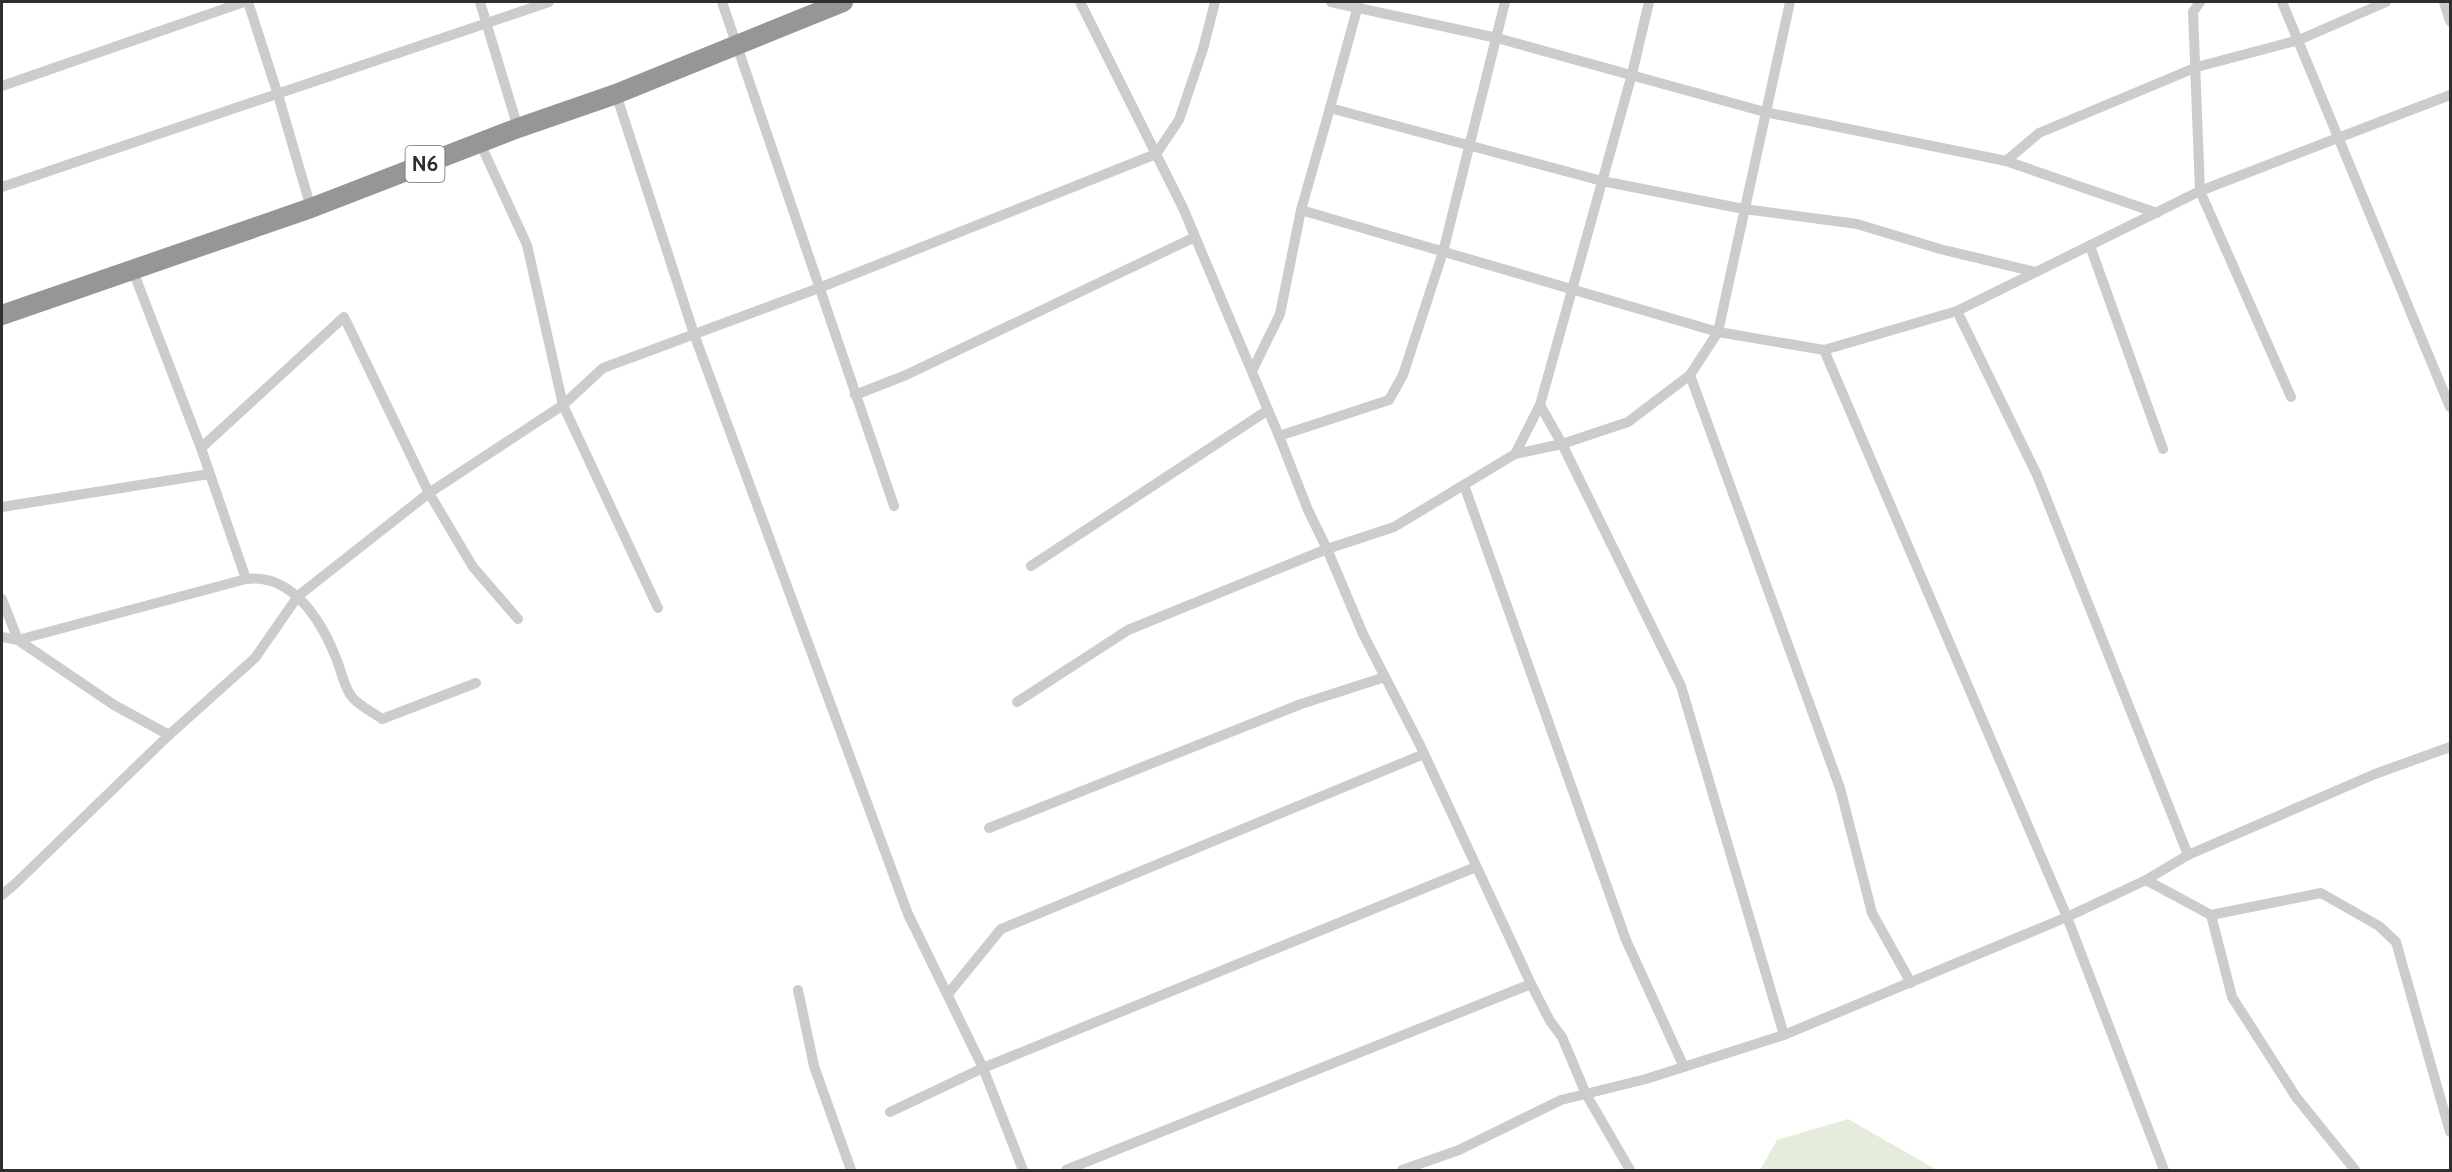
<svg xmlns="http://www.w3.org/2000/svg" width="2452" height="1172" font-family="Cabin,sans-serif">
<rect width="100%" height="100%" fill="#fff"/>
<polygon fill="#e5ecdc" points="1848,1119 1937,1170 1760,1170 1777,1140"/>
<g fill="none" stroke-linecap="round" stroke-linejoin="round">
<g stroke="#ccc" stroke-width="10">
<polyline points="248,2 278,95 311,208"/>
<polyline points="480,2 518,128"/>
<polyline points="722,2 894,506"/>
<polyline points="1080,2 1183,208 1279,436 1308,510 1327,549 1363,634 1420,745 1531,984 1550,1021 1562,1037 1586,1094 1630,1170"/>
<polyline points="1331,2 1497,38 1765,112 2006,161 2157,213"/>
<polyline points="1359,2 1330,108 1602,181 1744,209 1857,224 1940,249 2036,272"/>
<polyline points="2200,2 2193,12 2200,191 2291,397"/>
<polyline points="2282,2 2450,407"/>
<polyline points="2444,2 2450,21"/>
<polyline points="2,86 244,2"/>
<polyline points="616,94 694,334 908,914 983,1068 1023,1170"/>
<polyline points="480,143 527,245 563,405 658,608"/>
<polyline points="2006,161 2039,133 2197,67 2299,40 2386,2"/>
<polyline points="2,187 549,2"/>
<polyline points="1301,210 1718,332 1824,350 1957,311 2200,191 2450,95"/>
<polyline points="2090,246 2163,449"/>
<polyline points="133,271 201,448 246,579"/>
<polyline points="1957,311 2037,475 2188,855"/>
<polyline points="1824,350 2067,917 2164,1170"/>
<polyline points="1252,371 1280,314 1301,210 1330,108"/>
<polyline points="1690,375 1840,788 1872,913 1911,983"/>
<polyline points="855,395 906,375 1195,237"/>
<polyline points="1540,405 1562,444 1681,686 1784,1035"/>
<polyline points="1279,436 1389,400 1403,375 1443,252 1505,2"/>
<polyline points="201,448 344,317 429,493 473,567 518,619"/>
<polyline points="1515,454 1562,444 1628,422 1690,375 1718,332 1790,2"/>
<polyline points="1464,485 1626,940 1684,1067"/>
<polyline points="2,507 209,474"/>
<polyline points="1031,566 1268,410"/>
<polyline points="2,599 18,640 114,705 169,735"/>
<path d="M2 637 18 640 246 579C292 573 321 620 336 658 341 669 344 688 352 697 359 706 373 712 382 719L476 683"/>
<polyline points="1017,702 1128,630 1327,549 1394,527 1515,454 1540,405 1632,74 1649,2"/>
<polyline points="989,828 1301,704 1385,677"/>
<polyline points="2146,880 2211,915 2321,893 2379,926 2396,942 2450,1132"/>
<polyline points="2,895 16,883 169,735 255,658 298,596 429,493 563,405 603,368 819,288 1156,154 1179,120 1203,49 1215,2"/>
<polyline points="2211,915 2232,997 2296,1097 2355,1170"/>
<polyline points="798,990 814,1066 851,1170"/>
<polyline points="948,994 1001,929 1424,754"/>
<polyline points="890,1112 983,1068 1476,867"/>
<polyline points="1066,1170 1531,984"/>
<polyline points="1402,1170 1459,1150 1561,1100 1646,1079 1784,1035 2067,917 2146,880 2188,855 2375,774 2450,747"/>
</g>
<polyline stroke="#969696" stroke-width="20" points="2,315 311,208 518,128 616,94 843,2"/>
</g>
<g text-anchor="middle" stroke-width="6" stroke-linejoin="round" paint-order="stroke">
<rect fill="#fff" stroke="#6d6d6d" stroke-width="1.5" x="405.5" y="146" width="39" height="36" rx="4.5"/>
<g font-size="21" font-weight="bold" fill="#2f2f2f">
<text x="425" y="171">N6</text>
</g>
</g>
<rect width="2452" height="1172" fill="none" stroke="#2f2f2f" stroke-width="6"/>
</svg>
